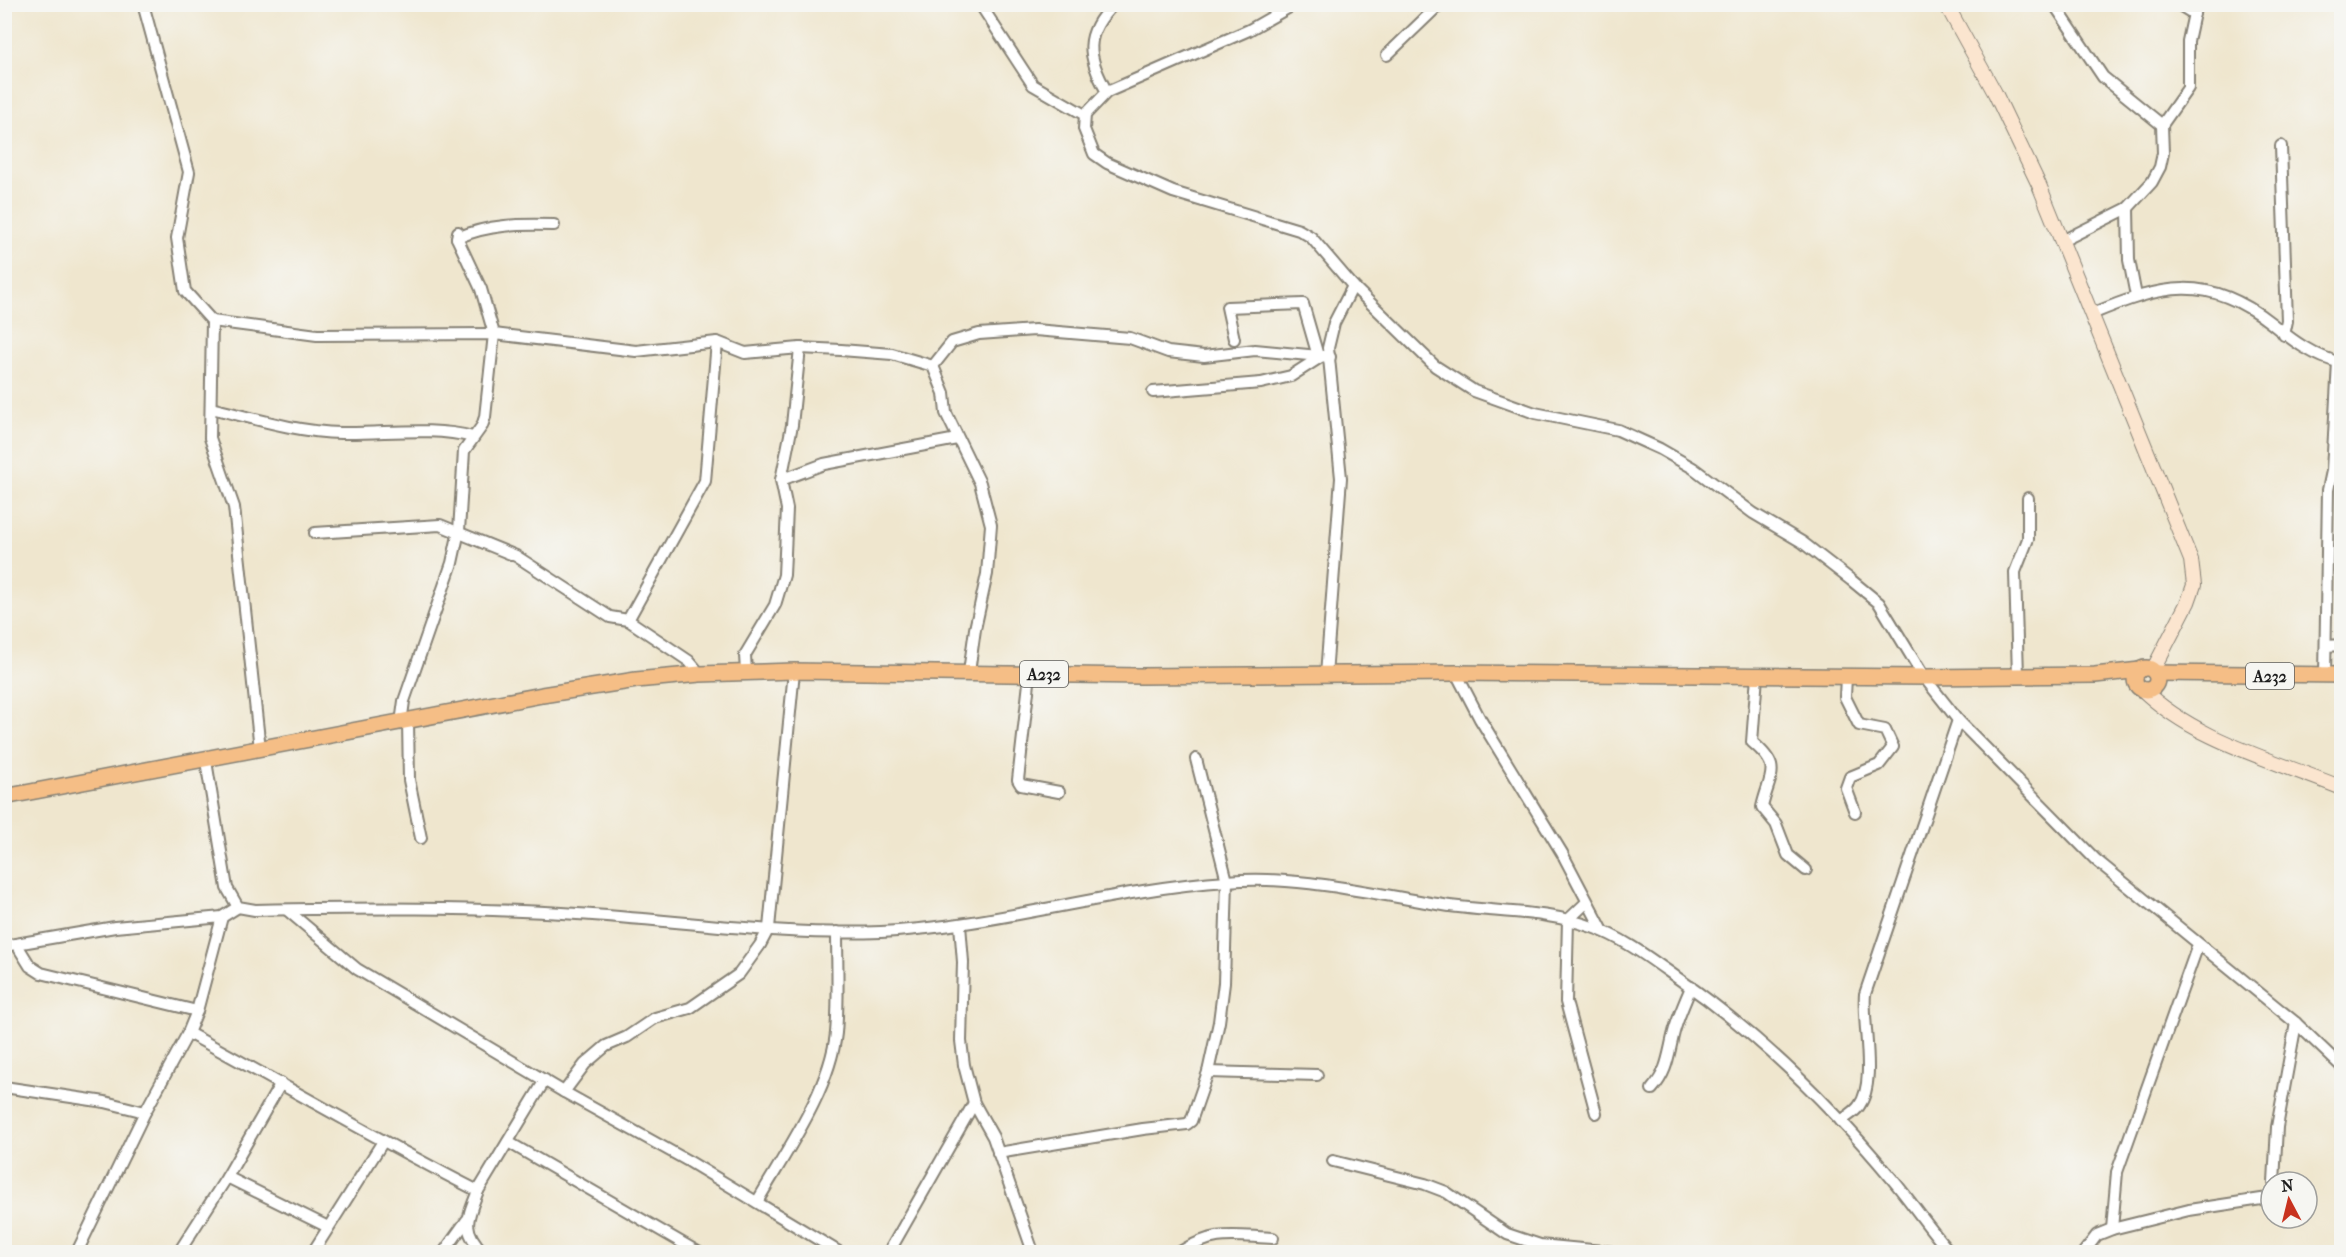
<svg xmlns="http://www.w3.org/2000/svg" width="2346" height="1257" font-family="'IM FELL French Canon',serif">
<rect width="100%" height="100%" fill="#f6f6f2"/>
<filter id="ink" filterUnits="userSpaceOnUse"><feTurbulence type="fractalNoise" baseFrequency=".0167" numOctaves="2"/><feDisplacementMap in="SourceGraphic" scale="12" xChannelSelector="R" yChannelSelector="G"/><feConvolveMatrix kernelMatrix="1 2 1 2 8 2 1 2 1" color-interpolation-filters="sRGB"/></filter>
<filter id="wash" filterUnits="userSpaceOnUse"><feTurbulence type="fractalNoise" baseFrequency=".008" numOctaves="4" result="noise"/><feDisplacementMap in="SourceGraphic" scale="24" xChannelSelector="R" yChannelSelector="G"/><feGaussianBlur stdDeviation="1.35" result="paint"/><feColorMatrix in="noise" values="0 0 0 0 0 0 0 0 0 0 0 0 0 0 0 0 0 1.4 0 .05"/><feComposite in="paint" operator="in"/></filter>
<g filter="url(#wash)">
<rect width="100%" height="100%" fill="#efe6ce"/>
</g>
<g filter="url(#ink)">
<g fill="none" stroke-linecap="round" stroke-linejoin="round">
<defs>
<g id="minor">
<polyline points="143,4 189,172 177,238 185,291 212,321 210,438 234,507 260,749"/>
<polyline points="980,4 1033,85 1085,115"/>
<polyline points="1295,4 1249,30 1107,92 1085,115 1084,129 1094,154 1107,163 1173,192 1299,230 1311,237 1353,286 1334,323 1328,348 1341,478 1326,675"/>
<polyline points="2054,4 2103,77 2162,125"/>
<polyline points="2178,4 2194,14"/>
<polyline points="1387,55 1440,4"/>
<path d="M1107 92C1087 57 1083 34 1114 4"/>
<polyline points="2281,146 2287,321 2284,335"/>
<polyline points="2128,208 2129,260 2136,296"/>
<path d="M457 238C489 224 520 224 554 225"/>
<polyline points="2062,241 2128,208 2152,182 2160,167 2163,153 2162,125 2188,88 2188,41 2196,4"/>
<polyline points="1353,286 1435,366 1474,391 1535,413 1618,430 1660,449 1693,468 1753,513 1802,542 1851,580 1879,603 1924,677 1958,720 2096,860 2296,1023 2342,1067"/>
<path d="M2092 314C2161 285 2207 273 2271 323 2292 340 2314 357 2342 363"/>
<polyline points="212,321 317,335 494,334 636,351 717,342 745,353 800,348 841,350 892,354 933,366"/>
<polyline points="1234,339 1227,307 1303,304 1318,356"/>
<polyline points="1153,392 1261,383 1291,376 1322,356"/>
<path d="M211 408C253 418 297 432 341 433 385 434 431 426 473 437"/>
<polyline points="781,480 824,464 957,439"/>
<polyline points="315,533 440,525 516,556 610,617 628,620 689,661 700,674"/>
<polyline points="628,620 705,481 717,342"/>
<polyline points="2326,646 2342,645"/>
<polyline points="746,672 745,655 775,605 784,575 787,509 781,480 792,425 800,348"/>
<polyline points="969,672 975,629 987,574 991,525 980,483 946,413 944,393 933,366 952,342 979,334 1035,330 1130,338 1168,352 1204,356 1255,350 1330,357"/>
<polyline points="1456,673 1480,719 1562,853 1603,931"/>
<polyline points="1030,674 1018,780 1021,785 1059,792"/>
<path d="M1757 676 1752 742C1783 768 1770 773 1762 807L1776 824 1788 855 1806 870"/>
<polyline points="1846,676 1845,697 1859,725 1885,730 1893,747 1879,765 1850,777 1846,788 1855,812"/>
<polyline points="2018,676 2015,572 2028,539 2028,498"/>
<polyline points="2325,676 2328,490 2332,471 2338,362"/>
<polyline points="408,721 409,780 421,838"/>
<polyline points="401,723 404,701 452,563 459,531 464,451 482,426 485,417 494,334 481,289 457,238 458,232"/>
<path d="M206 761 227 888 238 907 255 910C363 908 470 907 577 914 678 920 780 936 881 932 998 926 1111 889 1227 881 1297 875 1369 893 1437 904 1488 913 1544 909 1592 927 1624 938 1652 960 1679 979 1760 1035 1830 1104 1893 1180 1913 1204 1930 1230 1950 1252"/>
<polyline points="1587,902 1568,920 1566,1002 1596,1113"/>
<polyline points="287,910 357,969 564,1092 690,1162 839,1252"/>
<polyline points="960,925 963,962 961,1041 964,1065 974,1103 993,1137 1033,1252"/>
<polyline points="17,945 30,966 41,973 197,1011"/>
<polyline points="4,946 115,927 222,917 238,907"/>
<path d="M188 1033C285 1085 379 1141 478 1191 467 1219 461 1229 483 1252"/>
<polyline points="1208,1072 1317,1075"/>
<polyline points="281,1083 227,1177 328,1227"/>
<polyline points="4,1087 105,1102 145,1112"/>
<path d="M1652 1089C1668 1071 1668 1055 1674 1032 1678 1017 1685 1002 1691 987"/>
<polyline points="564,1092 585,1064 606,1046 627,1037 655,1018 690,1008 739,974 760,945 769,928 794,671"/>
<path d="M1841 1121C1847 1116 1855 1112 1859 1106 1877 1082 1862 1024 1865 994L1958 720"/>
<polyline points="508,1142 698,1252"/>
<polyline points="998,1153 1143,1129 1187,1124 1191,1121 1208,1072 1219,1022 1224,983 1227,881 1196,759"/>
<polyline points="1333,1161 1425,1184 1446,1192 1507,1234 1540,1245 1613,1252"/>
<polyline points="2274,1182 2277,1127 2296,1023"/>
<polyline points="478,1191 545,1080"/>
<path d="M757 1202C785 1153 830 1090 836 1033 839 1000 837 965 837 932"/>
<polyline points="2112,1229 2117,1172 2198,945"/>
<polyline points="77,1252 145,1112 188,1033 197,1011 222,917"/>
<polyline points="179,1252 227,1177"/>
<polyline points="313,1252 382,1143"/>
<polyline points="444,1252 467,1220"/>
<polyline points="889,1252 974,1103"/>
<path d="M1180 1252C1216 1230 1232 1236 1273 1238"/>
<polyline points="2084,1252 2097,1235 2112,1229 2189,1210 2268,1198 2271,1193"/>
</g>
<g id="secondary">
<polyline points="1946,4 1995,93 2039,185 2191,560 2194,585 2188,602 2153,670"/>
<path d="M2141 688C2193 740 2274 760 2342 788"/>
</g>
<g id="primary">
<circle cx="2146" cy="679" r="11"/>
<polyline points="2155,673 2342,675"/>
<polyline points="4,797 542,695 636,680 700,674 794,671 1141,676 1456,673 1924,677 2095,675 2140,670"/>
</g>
</defs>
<use href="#minor" stroke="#868175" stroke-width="14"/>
<use href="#secondary" stroke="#868175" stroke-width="16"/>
<use href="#primary" stroke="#868175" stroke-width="18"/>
<use href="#minor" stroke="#fff" stroke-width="10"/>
<use href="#secondary" stroke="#fbe5cf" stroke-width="14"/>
<use href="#primary" stroke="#f5be86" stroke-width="15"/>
</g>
</g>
<g text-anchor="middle" stroke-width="6" stroke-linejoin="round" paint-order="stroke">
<g fill="#f6f6f2" stroke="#5d5d5c" stroke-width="1.5">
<rect x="1020" y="661" width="48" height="26" rx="4.5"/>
<rect x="2246" y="663" width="48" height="26" rx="4.5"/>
</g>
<g font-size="16" font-weight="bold" fill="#1c1c1c">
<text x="1044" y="680">A232</text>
<text x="2270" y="682">A232</text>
</g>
</g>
<rect width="2346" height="1257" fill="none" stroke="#f6f6f2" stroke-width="24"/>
<g transform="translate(2289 1200) rotate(353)"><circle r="28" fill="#f6f6f2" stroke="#9f9f9c" stroke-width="1.5"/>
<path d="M0-4.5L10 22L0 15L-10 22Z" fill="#c8321e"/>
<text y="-9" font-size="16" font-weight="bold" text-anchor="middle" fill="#1c1c1c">N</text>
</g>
</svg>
